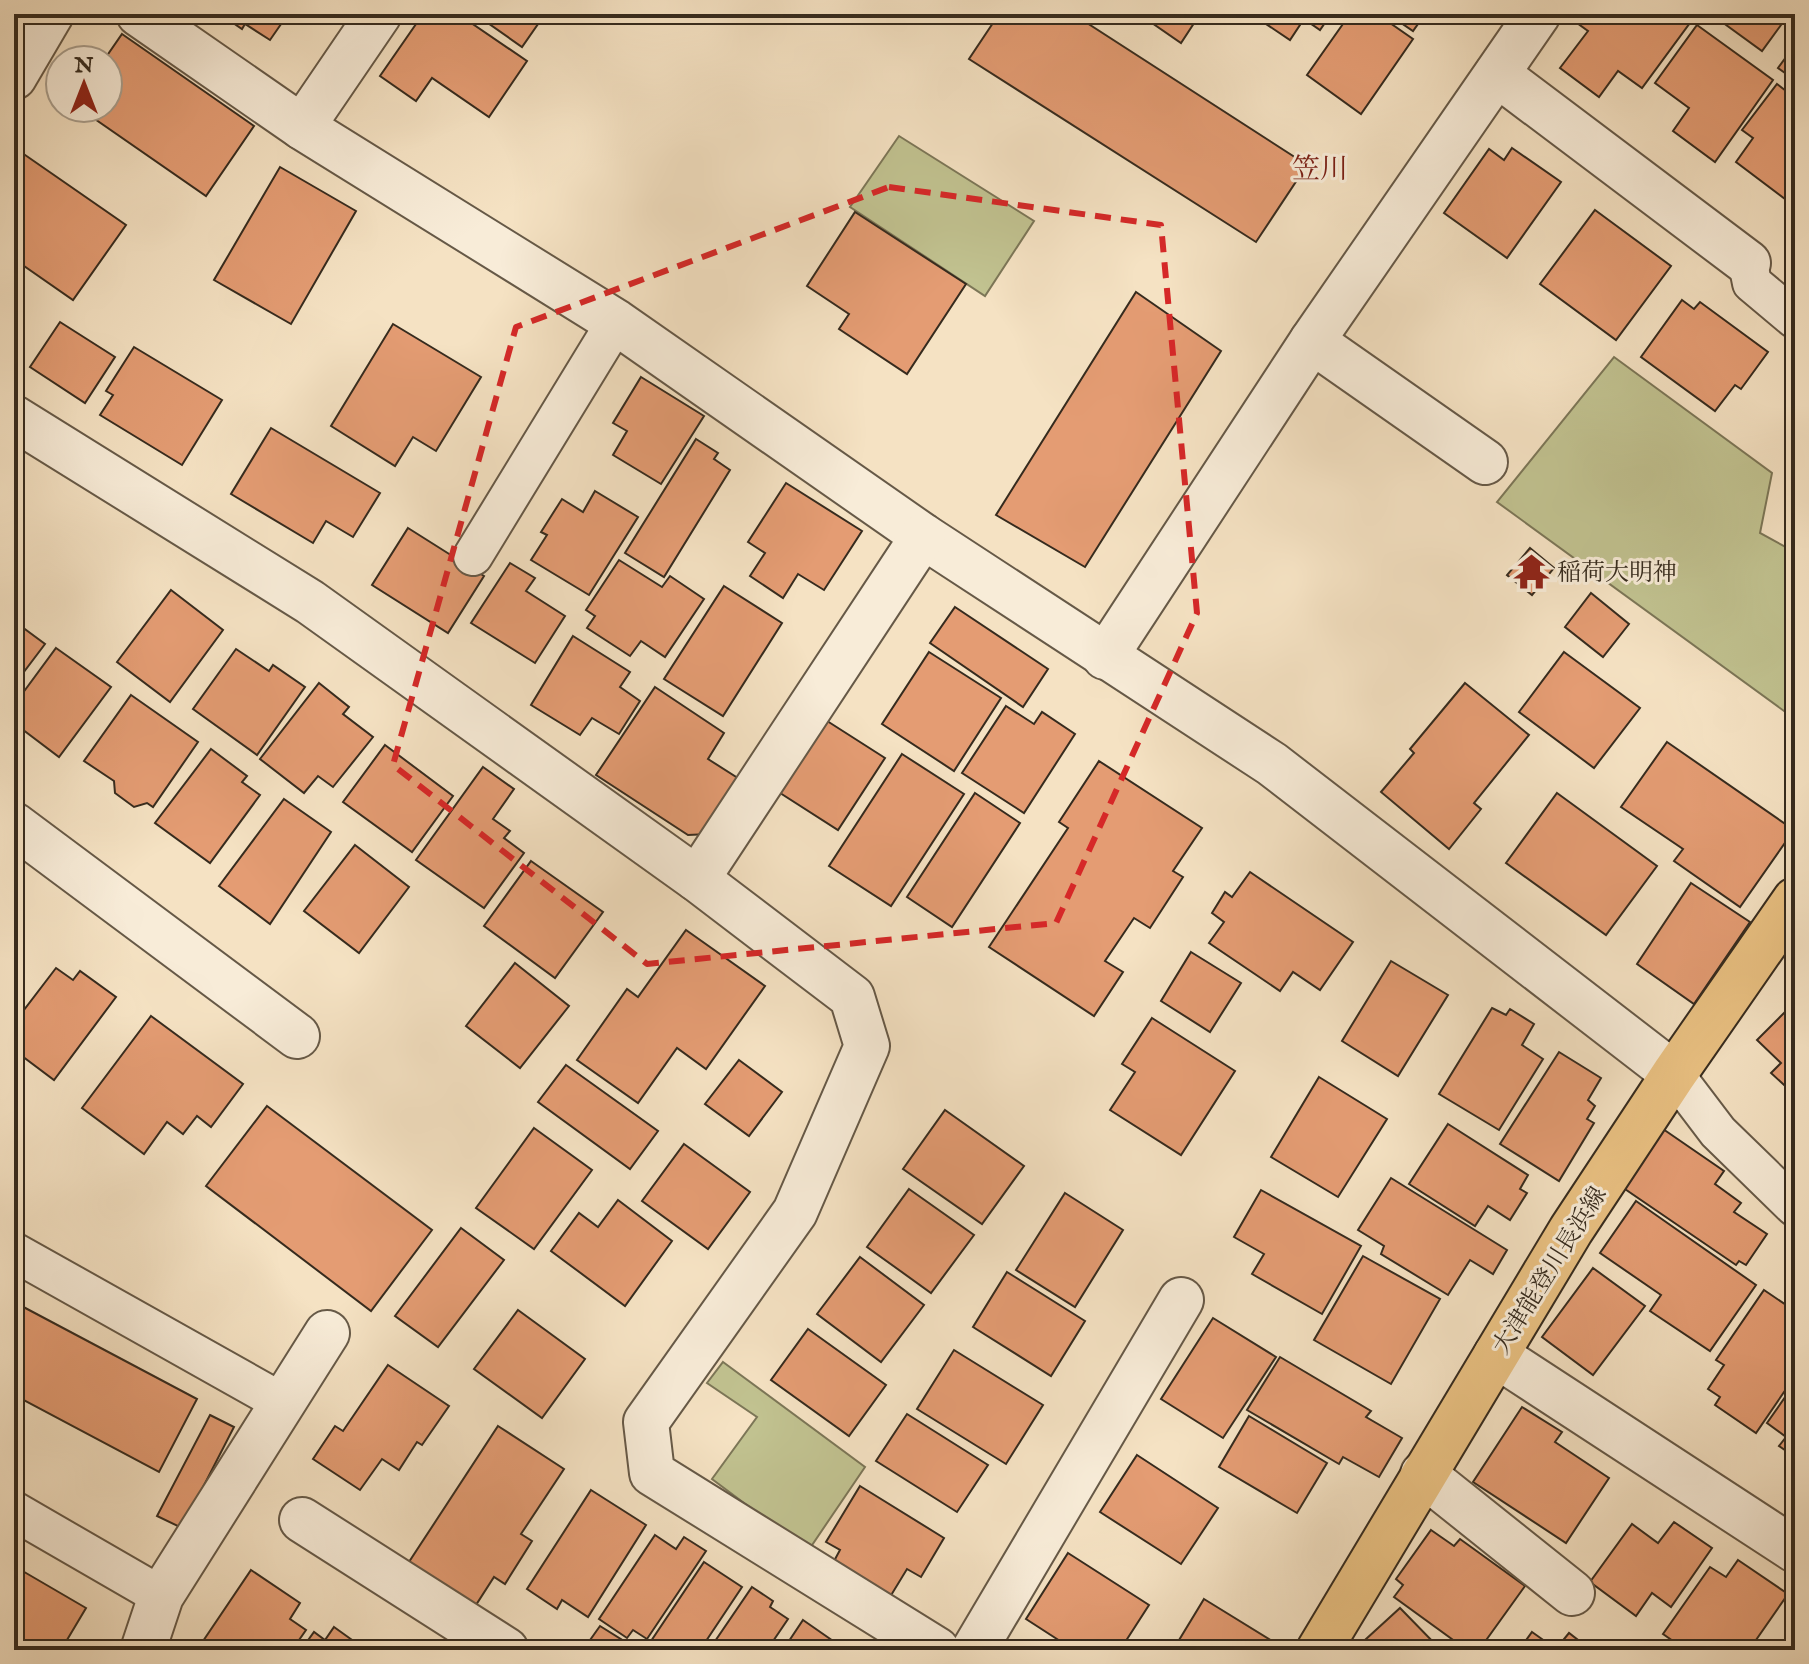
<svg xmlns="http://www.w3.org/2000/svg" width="1809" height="1664" font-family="'IM FELL English','Noto Serif JP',serif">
<rect width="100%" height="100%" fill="#f5e2c3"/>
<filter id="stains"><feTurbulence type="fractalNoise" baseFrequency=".0025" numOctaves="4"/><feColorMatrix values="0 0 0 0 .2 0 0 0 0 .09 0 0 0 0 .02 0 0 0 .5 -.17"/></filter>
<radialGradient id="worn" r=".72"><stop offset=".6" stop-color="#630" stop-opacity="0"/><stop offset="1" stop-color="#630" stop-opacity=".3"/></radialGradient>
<g fill="#c1c290" stroke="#7c7657" stroke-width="2">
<polygon points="899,136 1034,221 985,296 850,207"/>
<polygon points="1614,357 1772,473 1760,533 1795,552 1795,719 1497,502"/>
<polygon points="723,1362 865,1467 808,1551 712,1479 757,1417 707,1383"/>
</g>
<g fill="#e49c73" stroke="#362b1e" stroke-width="2">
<polygon points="220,14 288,14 270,40 245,24 242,29"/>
<polygon points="423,14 458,14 527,61 489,117 432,78 416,101 380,76"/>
<polygon points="475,14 545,14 522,47"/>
<polygon points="999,14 1073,14 1307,165 1256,242 969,59"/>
<polygon points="1139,14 1200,14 1181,43"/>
<polygon points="1251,14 1331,14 1320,30 1304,19 1290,40"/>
<polygon points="1350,14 1377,14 1413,39 1361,114 1307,75"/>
<polygon points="1388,14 1425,14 1413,31"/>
<polygon points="1584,14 1693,14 1695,16 1642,88 1618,71 1599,97 1560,68 1588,31 1577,23"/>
<polygon points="1711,14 1789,14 1762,51"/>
<polygon points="1697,25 1773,80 1715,162 1673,131 1689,108 1655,83"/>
<polygon points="122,34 254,126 206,196 79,108 108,108 108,60 104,60"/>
<polygon points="1795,45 1795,80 1778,68"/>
<polygon points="1777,84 1795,98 1793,205 1736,162 1753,138 1742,130"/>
<polygon points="15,148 126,225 73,300 14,259"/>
<polygon points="1512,148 1561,182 1507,258 1444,213 1489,149 1504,160"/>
<polygon points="280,167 356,211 291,324 214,280"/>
<polygon points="1595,210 1671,266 1616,340 1540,284"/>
<polygon points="855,212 966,284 907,374 839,329 849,314 807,286"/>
<polygon points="1136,292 1221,351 1085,567 996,515"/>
<polygon points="1682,300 1694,309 1700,302 1768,352 1741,389 1735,385 1715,411 1641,357"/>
<polygon points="60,322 115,357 85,403 30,367"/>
<polygon points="393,324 481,377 436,451 413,437 395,466 331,426"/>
<polygon points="134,347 222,400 182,465 100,415 113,395 106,391"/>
<polygon points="641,377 704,416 661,484 613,455 627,431 613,423"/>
<polygon points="271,428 380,493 353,537 326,521 313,543 231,494"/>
<polygon points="696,439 718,453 714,459 730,470 664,577 625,553"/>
<polygon points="786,483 862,531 824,590 798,574 783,598 750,576 765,553 748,542"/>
<polygon points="595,491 638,517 589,595 531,560 547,535 541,532 562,499 583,512"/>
<polygon points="408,528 484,576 448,633 372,585"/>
<polygon points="1530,548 1554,568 1532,595 1507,575"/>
<polygon points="619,560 662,587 670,576 704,599 665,657 641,641 630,656 587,628 595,616 586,610"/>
<polygon points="510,563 535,578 526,591 565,616 535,663 471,623"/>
<polygon points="724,586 782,623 723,716 664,679"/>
<polygon points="171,590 223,630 170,702 117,662"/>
<polygon points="1591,593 1629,624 1603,657 1565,627"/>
<polygon points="955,607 1048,669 1023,707 930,643"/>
<polygon points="14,621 45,644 14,685"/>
<polygon points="573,636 630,672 620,687 640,701 619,734 592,718 580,735 531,705"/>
<polygon points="56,648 111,687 59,757 14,723 14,705"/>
<polygon points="236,649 269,671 273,665 305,687 257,755 193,709"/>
<polygon points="929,652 1001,698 954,771 882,724"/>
<polygon points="1564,652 1640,708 1594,768 1519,712"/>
<polygon points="319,683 349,707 343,714 373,737 333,787 318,776 304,793 260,759"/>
<polygon points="1465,683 1529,735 1474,803 1481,809 1449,849 1381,792 1414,753 1410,749"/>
<polygon points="655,687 724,733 708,759 744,782 709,834 688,835 596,775"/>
<polygon points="131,695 198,742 153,807 147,803 134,807 115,793 114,781 84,761"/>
<polygon points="1006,706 1034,724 1042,712 1075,734 1024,813 962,773"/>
<polygon points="824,719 885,758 838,830 777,791"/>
<polygon points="1667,742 1794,830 1740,907 1674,861 1683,849 1621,807"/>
<polygon points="385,745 453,796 412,852 343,802"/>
<polygon points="211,749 247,776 242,782 260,795 210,863 155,823"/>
<polygon points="902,754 964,794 891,906 829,866"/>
<polygon points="1099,761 1202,828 1173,871 1183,877 1150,928 1134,918 1105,961 1123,972 1094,1016 989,947 1068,828 1059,822"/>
<polygon points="483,767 514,789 493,819 510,831 504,838 524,853 484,908 416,860"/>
<polygon points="975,793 1020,823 952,927 907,897"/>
<polygon points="1557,793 1657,866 1606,935 1506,863"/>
<polygon points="284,799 331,832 270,924 219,886"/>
<polygon points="355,845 409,887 359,953 304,911"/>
<polygon points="531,861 603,912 555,978 484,926"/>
<polygon points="1250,872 1353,942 1320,990 1293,972 1280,991 1209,943 1224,922 1212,913 1225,892 1232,897"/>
<polygon points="1691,883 1750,922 1694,1004 1637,964"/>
<polygon points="686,930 765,986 706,1069 677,1048 638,1103 577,1060 627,989 638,997"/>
<polygon points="1191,952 1241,983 1210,1032 1161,1001"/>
<polygon points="1391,961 1448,995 1398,1076 1342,1041"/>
<polygon points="515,963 569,1006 520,1068 466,1026"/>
<polygon points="56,968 73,980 80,971 116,997 54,1080 14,1050 14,1023"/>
<polygon points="1790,1007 1795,1011 1795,1095 1771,1073 1781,1063 1757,1040"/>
<polygon points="1492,1008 1506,1015 1510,1009 1534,1024 1522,1045 1543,1059 1499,1130 1439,1094"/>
<polygon points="151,1016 243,1084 211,1127 197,1116 183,1134 167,1122 144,1154 82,1108"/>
<polygon points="1152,1018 1235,1071 1181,1155 1110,1110 1135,1072 1122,1064"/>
<polygon points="1559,1052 1601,1078 1588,1100 1595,1106 1587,1119 1594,1123 1559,1181 1500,1144"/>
<polygon points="739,1060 782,1092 749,1136 705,1104"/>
<polygon points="566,1065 658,1131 630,1169 538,1102"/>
<polygon points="1319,1077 1387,1119 1338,1197 1271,1157"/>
<polygon points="267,1106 432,1230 371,1311 206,1186"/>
<polygon points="945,1110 1024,1166 982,1224 903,1169"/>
<polygon points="1448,1124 1528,1175 1520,1189 1527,1193 1510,1220 1488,1206 1475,1226 1409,1184"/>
<polygon points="534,1128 592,1170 534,1249 476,1208"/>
<polygon points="1663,1129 1724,1171 1715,1184 1741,1203 1734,1212 1767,1234 1746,1265 1739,1261 1736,1265 1622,1187"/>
<polygon points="684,1144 750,1192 708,1249 642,1201"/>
<polygon points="1391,1178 1507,1250 1493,1274 1470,1260 1448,1295 1381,1254 1384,1246 1358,1230"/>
<polygon points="909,1189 974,1235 931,1293 867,1247"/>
<polygon points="1261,1190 1361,1246 1322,1314 1252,1274 1264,1254 1234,1237"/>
<polygon points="1065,1193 1123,1230 1075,1307 1016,1270"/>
<polygon points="618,1200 672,1241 625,1306 551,1251 579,1213 598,1227"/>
<polygon points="1636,1201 1756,1285 1710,1351 1650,1311 1661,1295 1600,1253"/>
<polygon points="461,1228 504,1260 438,1347 395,1316"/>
<polygon points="1363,1256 1440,1299 1391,1384 1314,1340"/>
<polygon points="860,1257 924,1305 881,1362 817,1314"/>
<polygon points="1593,1268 1645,1306 1593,1375 1542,1337"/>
<polygon points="1007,1272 1085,1321 1051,1376 973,1327"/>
<polygon points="1764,1290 1795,1311 1795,1376 1756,1433 1715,1405 1720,1397 1708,1389 1724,1365 1716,1360"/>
<polygon points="14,1302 197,1399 159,1472 14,1395"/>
<polygon points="518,1310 585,1359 542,1418 474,1369"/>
<polygon points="1213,1318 1276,1357 1223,1438 1161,1399"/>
<polygon points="808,1329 886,1385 849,1436 771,1380"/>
<polygon points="954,1350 1043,1405 1006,1464 917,1409"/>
<polygon points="1280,1357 1371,1411 1366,1417 1402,1438 1379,1477 1343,1457 1339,1464 1247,1410"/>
<polygon points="388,1365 449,1406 422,1445 417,1442 399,1470 382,1459 360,1490 313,1459 335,1426 343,1431"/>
<polygon points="1795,1383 1795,1457 1779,1446 1786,1437 1767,1423"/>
<polygon points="1522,1407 1562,1432 1555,1442 1609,1478 1566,1543 1473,1482"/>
<polygon points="907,1414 988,1465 957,1512 876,1461"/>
<polygon points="210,1415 234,1427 182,1528 157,1516"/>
<polygon points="1249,1416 1327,1463 1297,1513 1219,1467"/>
<polygon points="498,1426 564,1469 521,1534 532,1541 505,1584 494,1577 474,1608 407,1565"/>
<polygon points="1137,1455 1218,1508 1181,1564 1100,1512"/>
<polygon points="860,1486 944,1538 921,1577 907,1569 890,1597 833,1563 840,1550 826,1542"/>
<polygon points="591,1490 646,1525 588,1617 562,1600 557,1609 527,1589"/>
<polygon points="1674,1522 1712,1548 1671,1607 1652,1593 1636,1616 1590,1582 1632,1524 1658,1543"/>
<polygon points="1431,1530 1454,1546 1460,1539 1525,1586 1479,1650 1467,1650 1394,1597 1403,1585 1396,1579"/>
<polygon points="655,1535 676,1549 684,1537 706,1551 647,1639 633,1630 627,1638 599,1619"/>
<polygon points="1068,1553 1149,1605 1120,1650 1074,1650 1026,1619"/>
<polygon points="1738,1560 1788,1594 1749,1650 1686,1650 1663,1634 1710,1567 1726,1577"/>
<polygon points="704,1562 742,1587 700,1650 645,1650"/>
<polygon points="14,1566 86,1608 61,1650 14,1650"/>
<polygon points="251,1570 300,1603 290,1619 306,1630 292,1650 197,1650"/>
<polygon points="752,1587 773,1601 770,1607 788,1619 767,1650 709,1650"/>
<polygon points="1204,1599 1272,1641 1266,1650 1173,1650"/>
<polygon points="1400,1608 1441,1650 1354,1650"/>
<polygon points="803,1620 846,1650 783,1650"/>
<polygon points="600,1626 635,1648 583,1650"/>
<polygon points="334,1627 366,1650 301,1650 314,1632 325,1640"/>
<polygon points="1532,1632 1556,1649 1569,1633 1591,1650 1519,1650"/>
</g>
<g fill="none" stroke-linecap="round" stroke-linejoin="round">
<defs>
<g id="service">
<polyline points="1748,263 1752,283 1795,319"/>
<polyline points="473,556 616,322"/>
<polyline points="1674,1074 1718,1132 1795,1207"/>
<polyline points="14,1252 283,1403"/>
<polyline points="14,1511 161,1596"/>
</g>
<g id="minor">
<polyline points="139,14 302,127 616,322 923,536 1272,764 1674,1074"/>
<polyline points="1497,74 1748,263"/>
<polyline points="14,77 51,14"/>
<polyline points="302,127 379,14"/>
<polyline points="1312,341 1485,462"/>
<polyline points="14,418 310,602 697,879 852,997 867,1046 795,1212 646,1422 652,1473 937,1650"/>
<polyline points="1105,657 1312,341 1538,14"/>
<polyline points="14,825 297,1036"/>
<polyline points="697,879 923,536"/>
<polyline points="1496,1355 1795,1550"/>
<polyline points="1423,1474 1572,1593"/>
<polyline points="302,1520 506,1650"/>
<polyline points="143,1650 161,1596 327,1333"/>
<polyline points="974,1650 1181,1300"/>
</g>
<polyline id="primary" points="1319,1650 1571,1230 1674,1074 1795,900"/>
</defs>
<use href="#service" stroke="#665947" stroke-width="42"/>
<use href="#minor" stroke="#665947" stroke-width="48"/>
<use href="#primary" stroke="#362b1e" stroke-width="48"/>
<use href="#service" stroke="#f8ecd8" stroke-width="38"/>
<use href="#minor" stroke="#f8ecd8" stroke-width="44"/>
<use href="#primary" stroke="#eac182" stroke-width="44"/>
</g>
<path fill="none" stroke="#d62828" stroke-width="6" stroke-dasharray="16 10" stroke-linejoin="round" d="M889 187 1161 225 1197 613 1056 923 647 964 393 765 516 327Z"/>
<defs>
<symbol id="temple-bare" viewBox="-9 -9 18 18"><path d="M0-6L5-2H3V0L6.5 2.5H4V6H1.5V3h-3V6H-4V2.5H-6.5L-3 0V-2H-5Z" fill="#8f2418" stroke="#f8ecd8" stroke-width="2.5" paint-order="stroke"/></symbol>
</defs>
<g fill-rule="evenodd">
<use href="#temple-bare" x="1506" y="546" width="51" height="51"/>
</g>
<g text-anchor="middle" stroke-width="6" stroke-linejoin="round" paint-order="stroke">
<g font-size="24" fill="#362b1e" stroke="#f8ecd8" text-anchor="start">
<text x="1557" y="580">稲荷大明神</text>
</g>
<g font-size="24" fill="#362b1e" stroke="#f8ecd8">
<text transform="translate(1549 1270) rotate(-58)" y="8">大津能登川長浜線</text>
</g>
<g font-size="28" fill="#7a1f14" stroke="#f8ecd8">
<text x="1320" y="178">笠川</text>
</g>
</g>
<rect width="1809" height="1664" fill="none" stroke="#f5e2c3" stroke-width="48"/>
<rect x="16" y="16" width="1777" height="1632" fill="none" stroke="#362b1e" stroke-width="4"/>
<rect x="24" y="24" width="1761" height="1616" fill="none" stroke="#362b1e" stroke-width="2"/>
<g transform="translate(84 84)"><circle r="38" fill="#f8ecd8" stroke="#aa9f8e" stroke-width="2"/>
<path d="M0-6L14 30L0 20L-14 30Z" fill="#8f2418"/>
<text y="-12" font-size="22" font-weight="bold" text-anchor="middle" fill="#362b1e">N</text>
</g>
<rect width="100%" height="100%" filter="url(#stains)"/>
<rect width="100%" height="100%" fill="url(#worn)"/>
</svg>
